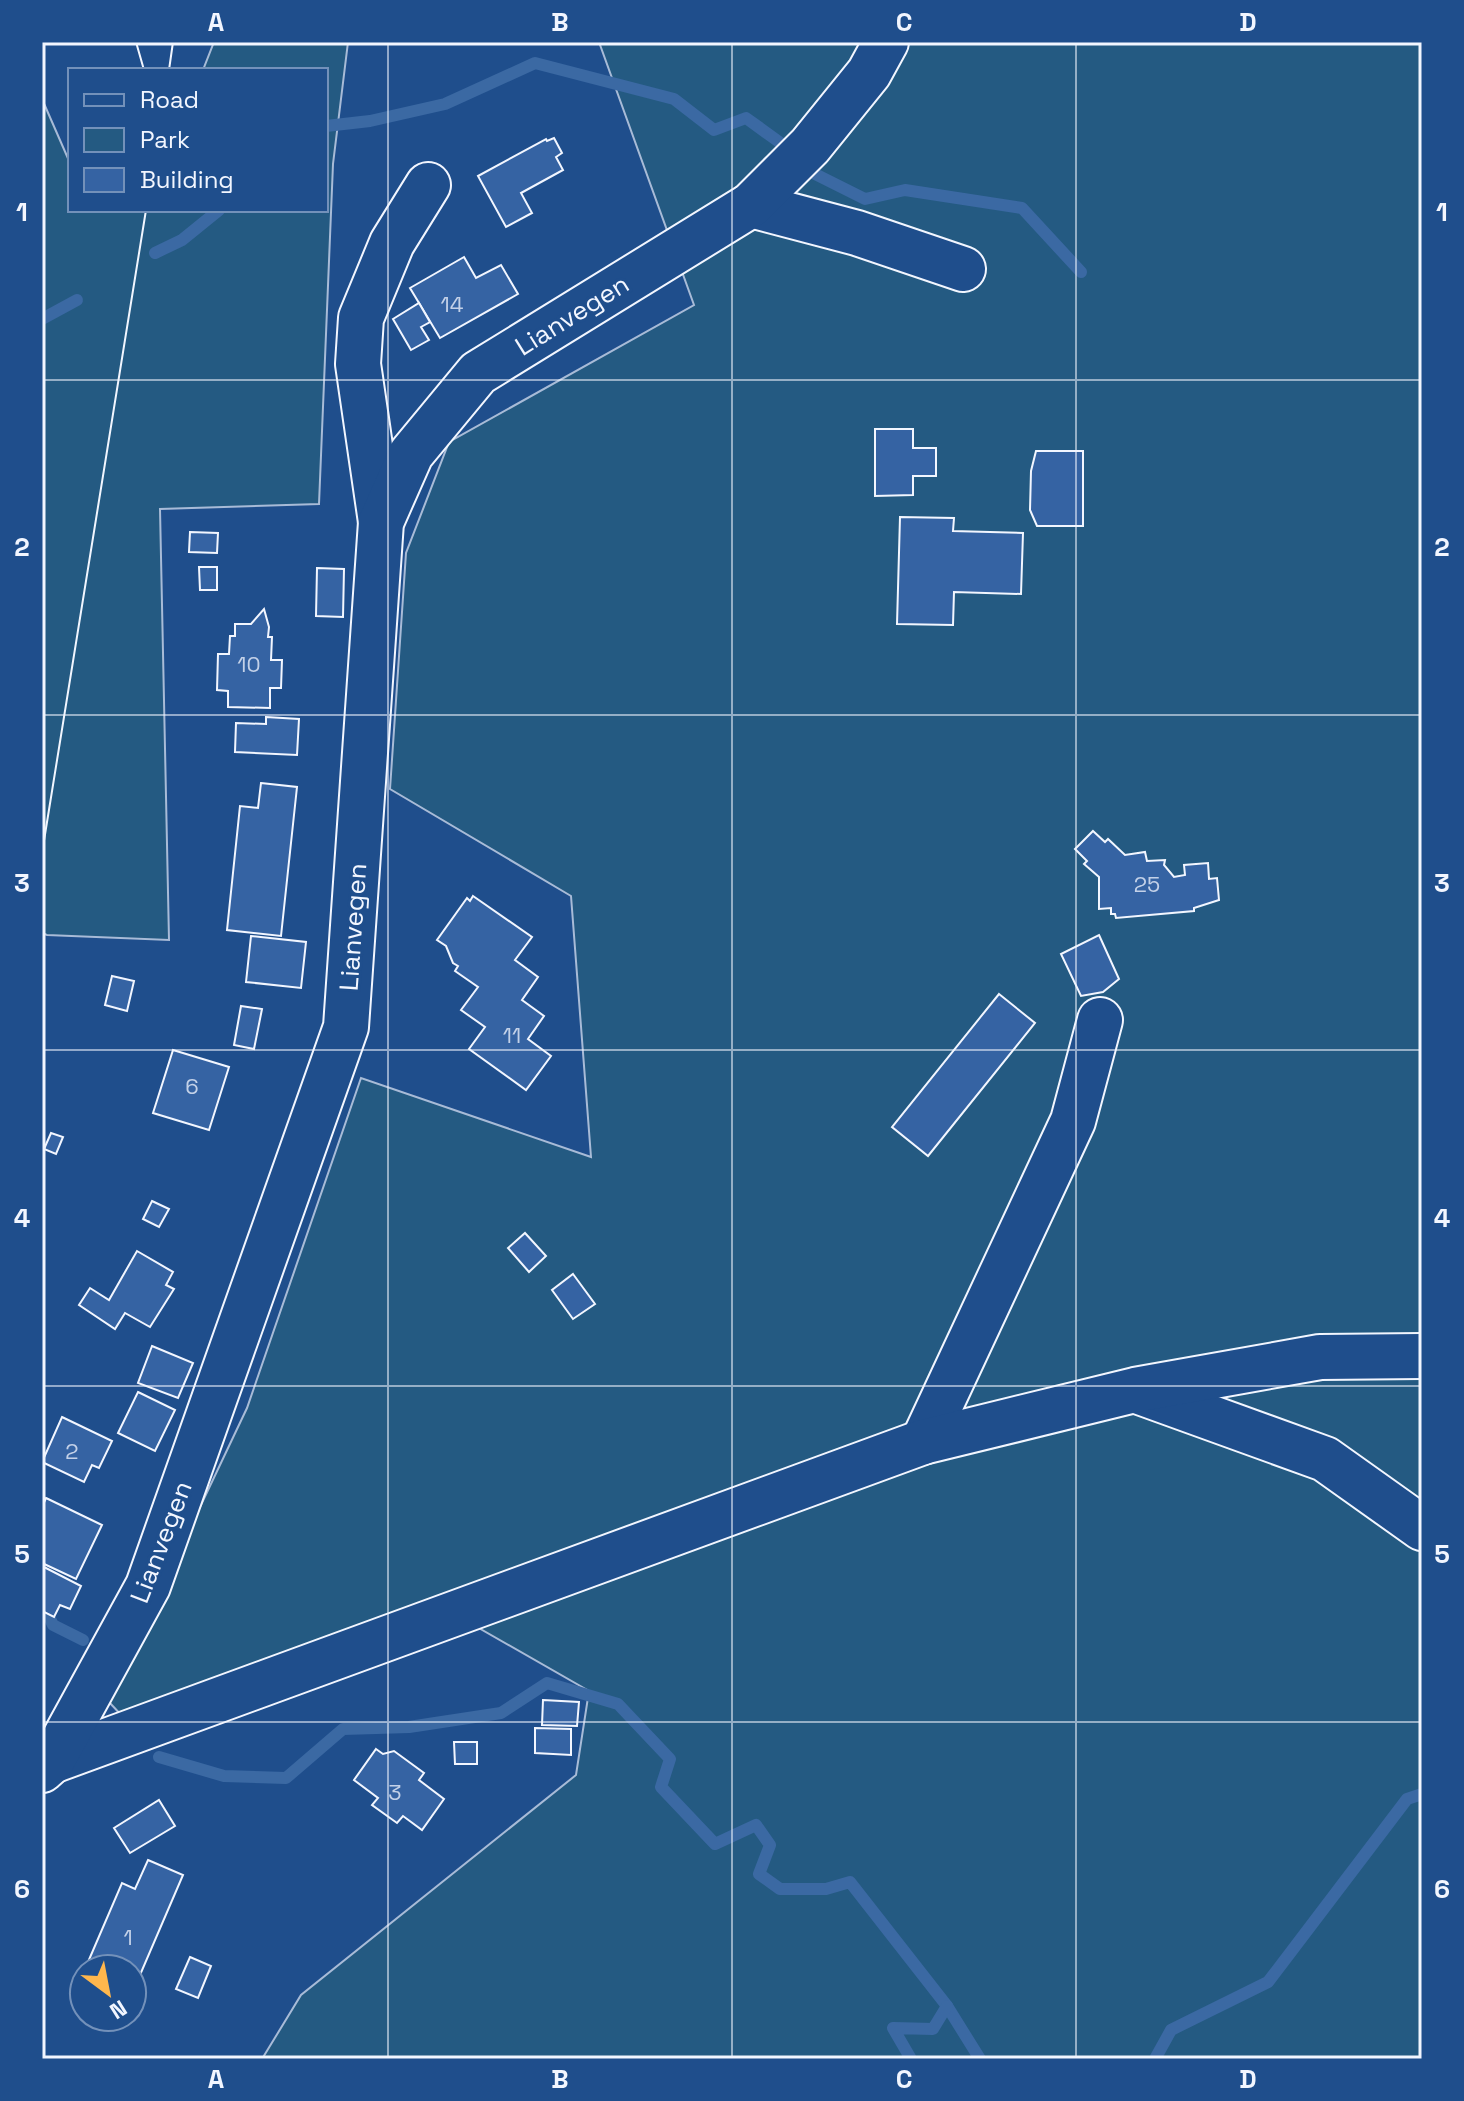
<svg xmlns="http://www.w3.org/2000/svg" width="1464" height="2101" font-family="'Space Grotesk',sans-serif">
<rect width="100%" height="100%" fill="#1f4e8c"/>
<g fill="#245a82" stroke="#a8bbd7" stroke-width="2">
<polygon points="214,42 348,42 333,164 319,504 160,509 169,940 47,935 42,933 42,99 70,163 70,210 326,210 326,70 203,70"/>
<polygon points="599,42 1422,42 1422,2059 262,2059 301,1995 576,1775 589,1691 435,1603 125,1719 108,1701 247,1408 361,1078 591,1157 571,896 390,789 406,553 449,442 694,305"/>
</g>
<g fill="none" stroke-linecap="round" stroke-linejoin="round">
<g stroke="#3b69a3" stroke-width="12">
<polyline points="326,126 370,121 445,104 535,63 674,99 714,130 746,118 782,144"/>
<polyline points="809,171 865,199 905,190 1022,208 1081,272"/>
<polyline points="155,253 182,240 219,210"/>
<polyline points="42,319 77,300"/>
<polyline points="42,1602 53,1625 83,1640"/>
<polyline points="159,1757 224,1776 286,1778 343,1729 409,1727 501,1713 547,1683 618,1704 670,1759 661,1787 715,1844 756,1825 770,1845 759,1874 780,1889 826,1889 850,1882 947,2006 980,2059"/>
<polyline points="911,2059 893,2028 933,2029 947,2006"/>
<polyline points="1155,2059 1171,2030 1268,1982 1407,1799 1422,1794"/>
</g>
</g>
<g fill="#3563a3" stroke="#f2f6ff" stroke-width="2">
<polygon points="554,138 562,153 556,157 563,170 521,193 532,213 506,227 478,176 546,139 547,141"/>
<polygon points="464,257 476,278 501,265 518,294 440,338 410,288"/>
<polygon points="419,303 430,322 421,327 429,340 411,350 393,319"/>
<polygon points="875,429 913,429 913,448 936,448 936,476 913,476 913,495 875,496"/>
<polygon points="1036,451 1083,451 1083,526 1037,526 1030,510 1031,471"/>
<polygon points="900,517 954,518 953,531 1023,533 1021,594 954,592 953,625 897,624"/>
<polygon points="190,532 218,533 217,553 189,552"/>
<polygon points="199,567 217,567 217,590 200,590"/>
<polygon points="317,568 344,569 343,617 316,616"/>
<polygon points="264,609 269,627 268,637 272,637 271,660 282,660 281,688 270,688 270,708 228,707 228,691 217,690 218,654 229,654 230,636 235,636 235,624 251,624"/>
<polygon points="266,717 299,719 297,755 235,752 236,723 266,724"/>
<polygon points="261,783 297,787 281,936 227,930 240,806 258,808"/>
<polygon points="1093,831 1105,842 1108,839 1125,855 1145,852 1147,861 1165,860 1164,865 1174,877 1185,875 1184,865 1208,863 1209,879 1217,878 1219,900 1194,908 1194,911 1116,918 1115,914 1111,914 1111,908 1099,909 1099,877 1084,864 1087,861 1075,849"/>
<polygon points="473,896 532,937 515,960 538,977 522,1000 544,1016 528,1039 551,1056 526,1090 469,1049 485,1027 461,1010 478,987 455,971 458,966 453,963 446,946 437,940 467,898 470,901"/>
<polygon points="1099,935 1119,979 1103,992 1081,996 1061,954"/>
<polygon points="251,936 306,942 301,988 246,982"/>
<polygon points="112,976 134,981 127,1011 105,1005"/>
<polygon points="999,994 1035,1023 928,1156 892,1127"/>
<polygon points="241,1006 262,1009 254,1049 234,1045"/>
<polygon points="173,1050 229,1067 209,1130 153,1113"/>
<polygon points="51,1133 63,1137 56,1154 44,1149"/>
<polygon points="152,1201 169,1209 159,1227 143,1219"/>
<polygon points="525,1233 546,1256 529,1272 508,1248"/>
<polygon points="137,1251 173,1272 166,1285 174,1289 150,1327 125,1313 115,1329 79,1305 90,1288 109,1300"/>
<polygon points="573,1274 595,1304 573,1319 552,1290"/>
<polygon points="152,1346 193,1363 178,1398 138,1383"/>
<polygon points="138,1392 175,1410 155,1451 118,1433"/>
<polygon points="62,1417 112,1441 99,1468 92,1465 84,1482 42,1462"/>
<polygon points="46,1498 102,1525 76,1579 42,1563 42,1507"/>
<polygon points="42,1566 81,1586 70,1609 60,1605 54,1617 42,1611"/>
<polygon points="543,1700 579,1702 577,1726 542,1725"/>
<polygon points="535,1728 571,1729 571,1755 535,1753"/>
<polygon points="454,1742 477,1742 477,1764 455,1764"/>
<polygon points="376,1749 383,1754 394,1751 424,1773 419,1780 444,1799 422,1830 403,1816 397,1823 372,1805 378,1798 354,1780"/>
<polygon points="159,1800 175,1826 130,1853 114,1828"/>
<polygon points="148,1860 183,1875 137,1982 132,1980 132,1969 105,1969 88,1962 122,1883 135,1889"/>
<polygon points="190,1957 211,1966 198,1998 176,1989"/>
</g>
<g fill="none" stroke-linecap="round" stroke-linejoin="round">
<defs>
<g id="minor">
<polyline points="751,205 857,233 963,269"/>
<polyline points="381,522 358,364 361,318 392,243 428,185"/>
<polyline points="1137,1391 1325,1459 1422,1528"/>
<polyline points="923,1442 1073,1121 1100,1020"/>
<polyline points="52,1761 923,1442 1135,1390 1320,1357 1422,1356"/>
<polyline points="42,1770 52,1761 148,1586 346,1027 381,522 411,454 478,373 751,205 810,146 869,73 886,42"/>
</g>
</defs>
<use href="#minor" stroke="#f2f6ff" stroke-width="48"/>
<use href="#minor" stroke="#1f4e8c" stroke-width="44"/>
<g stroke="#f2f6ff" stroke-width="2">
<polyline points="136,42 144,70"/>
<polyline points="169,70 173,42"/>
<polyline points="42,853 146,210"/>
</g>
</g>
<path fill="none" stroke="#f2f6ff" stroke-width="2" stroke-opacity="0.55" d="M388 42V2059M732 42V2059M1076 42V2059M42 380H1422M42 715H1422M42 1050H1422M42 1386H1422M42 1722H1422"/>
<g text-anchor="middle" stroke-width="6" stroke-linejoin="round" paint-order="stroke">
<g font-size="22" fill="#c3d1e8">
<text x="452" y="312">14</text>
<text x="249" y="672">10</text>
<text x="1147" y="892">25</text>
<text x="512" y="1043">11</text>
<text x="192" y="1094">6</text>
<text x="72" y="1459">2</text>
<text x="395" y="1800">3</text>
<text x="128" y="1945">1</text>
</g>
<g font-size="26" fill="#f2f6ff" stroke="#1f4e8c">
<text transform="translate(572 315) rotate(-32)" y="9">Lianvegen</text>
<text transform="translate(353 927) rotate(-86)" y="9">Lianvegen</text>
<text transform="translate(161 1542) rotate(-69)" y="9">Lianvegen</text>
</g>
</g>
<rect width="1464" height="2101" fill="none" stroke="#1f4e8c" stroke-width="88"/>
<rect x="68" y="68" width="260" height="144" fill="#1f4e8c" stroke="#7391ba" stroke-width="2"/>
<rect x="84" y="94" width="40" height="12" fill="#1f4e8c" stroke="#7391ba" stroke-width="2"/>
<text x="140" y="108" font-size="24" fill="#f2f6ff">Road</text>
<rect x="84" y="128" width="40" height="24" fill="#245a82" stroke="#7391ba" stroke-width="2"/>
<text x="140" y="148" font-size="24" fill="#f2f6ff">Park</text>
<rect x="84" y="168" width="40" height="24" fill="#3563a3" stroke="#7391ba" stroke-width="2"/>
<text x="140" y="188" font-size="24" fill="#f2f6ff">Building</text>
<g transform="translate(108 1993) rotate(148)"><circle r="38" fill="#1f4e8c" stroke="#7391ba" stroke-width="2"/>
<path d="M0-6L14 30L0 20L-14 30Z" fill="#ffb74d"/>
<text y="-12" font-size="22" font-weight="bold" text-anchor="middle" fill="#f2f6ff">N</text>
</g>
<rect x="44" y="44" width="1376" height="2013" fill="none" stroke="#f2f6ff" stroke-width="3"/>
<g font-size="26" text-anchor="middle" font-weight="bold" fill="#f2f6ff">
<text x="216" y="31">A</text>
<text x="560" y="31">B</text>
<text x="904" y="31">C</text>
<text x="1248" y="31">D</text>
<text x="22" y="221">1</text>
<text x="1442" y="221">1</text>
<text x="22" y="556">2</text>
<text x="1442" y="556">2</text>
<text x="22" y="892">3</text>
<text x="1442" y="892">3</text>
<text x="22" y="1227">4</text>
<text x="1442" y="1227">4</text>
<text x="22" y="1563">5</text>
<text x="1442" y="1563">5</text>
<text x="22" y="1898">6</text>
<text x="1442" y="1898">6</text>
<text x="216" y="2088">A</text>
<text x="560" y="2088">B</text>
<text x="904" y="2088">C</text>
<text x="1248" y="2088">D</text>
</g>
</svg>
